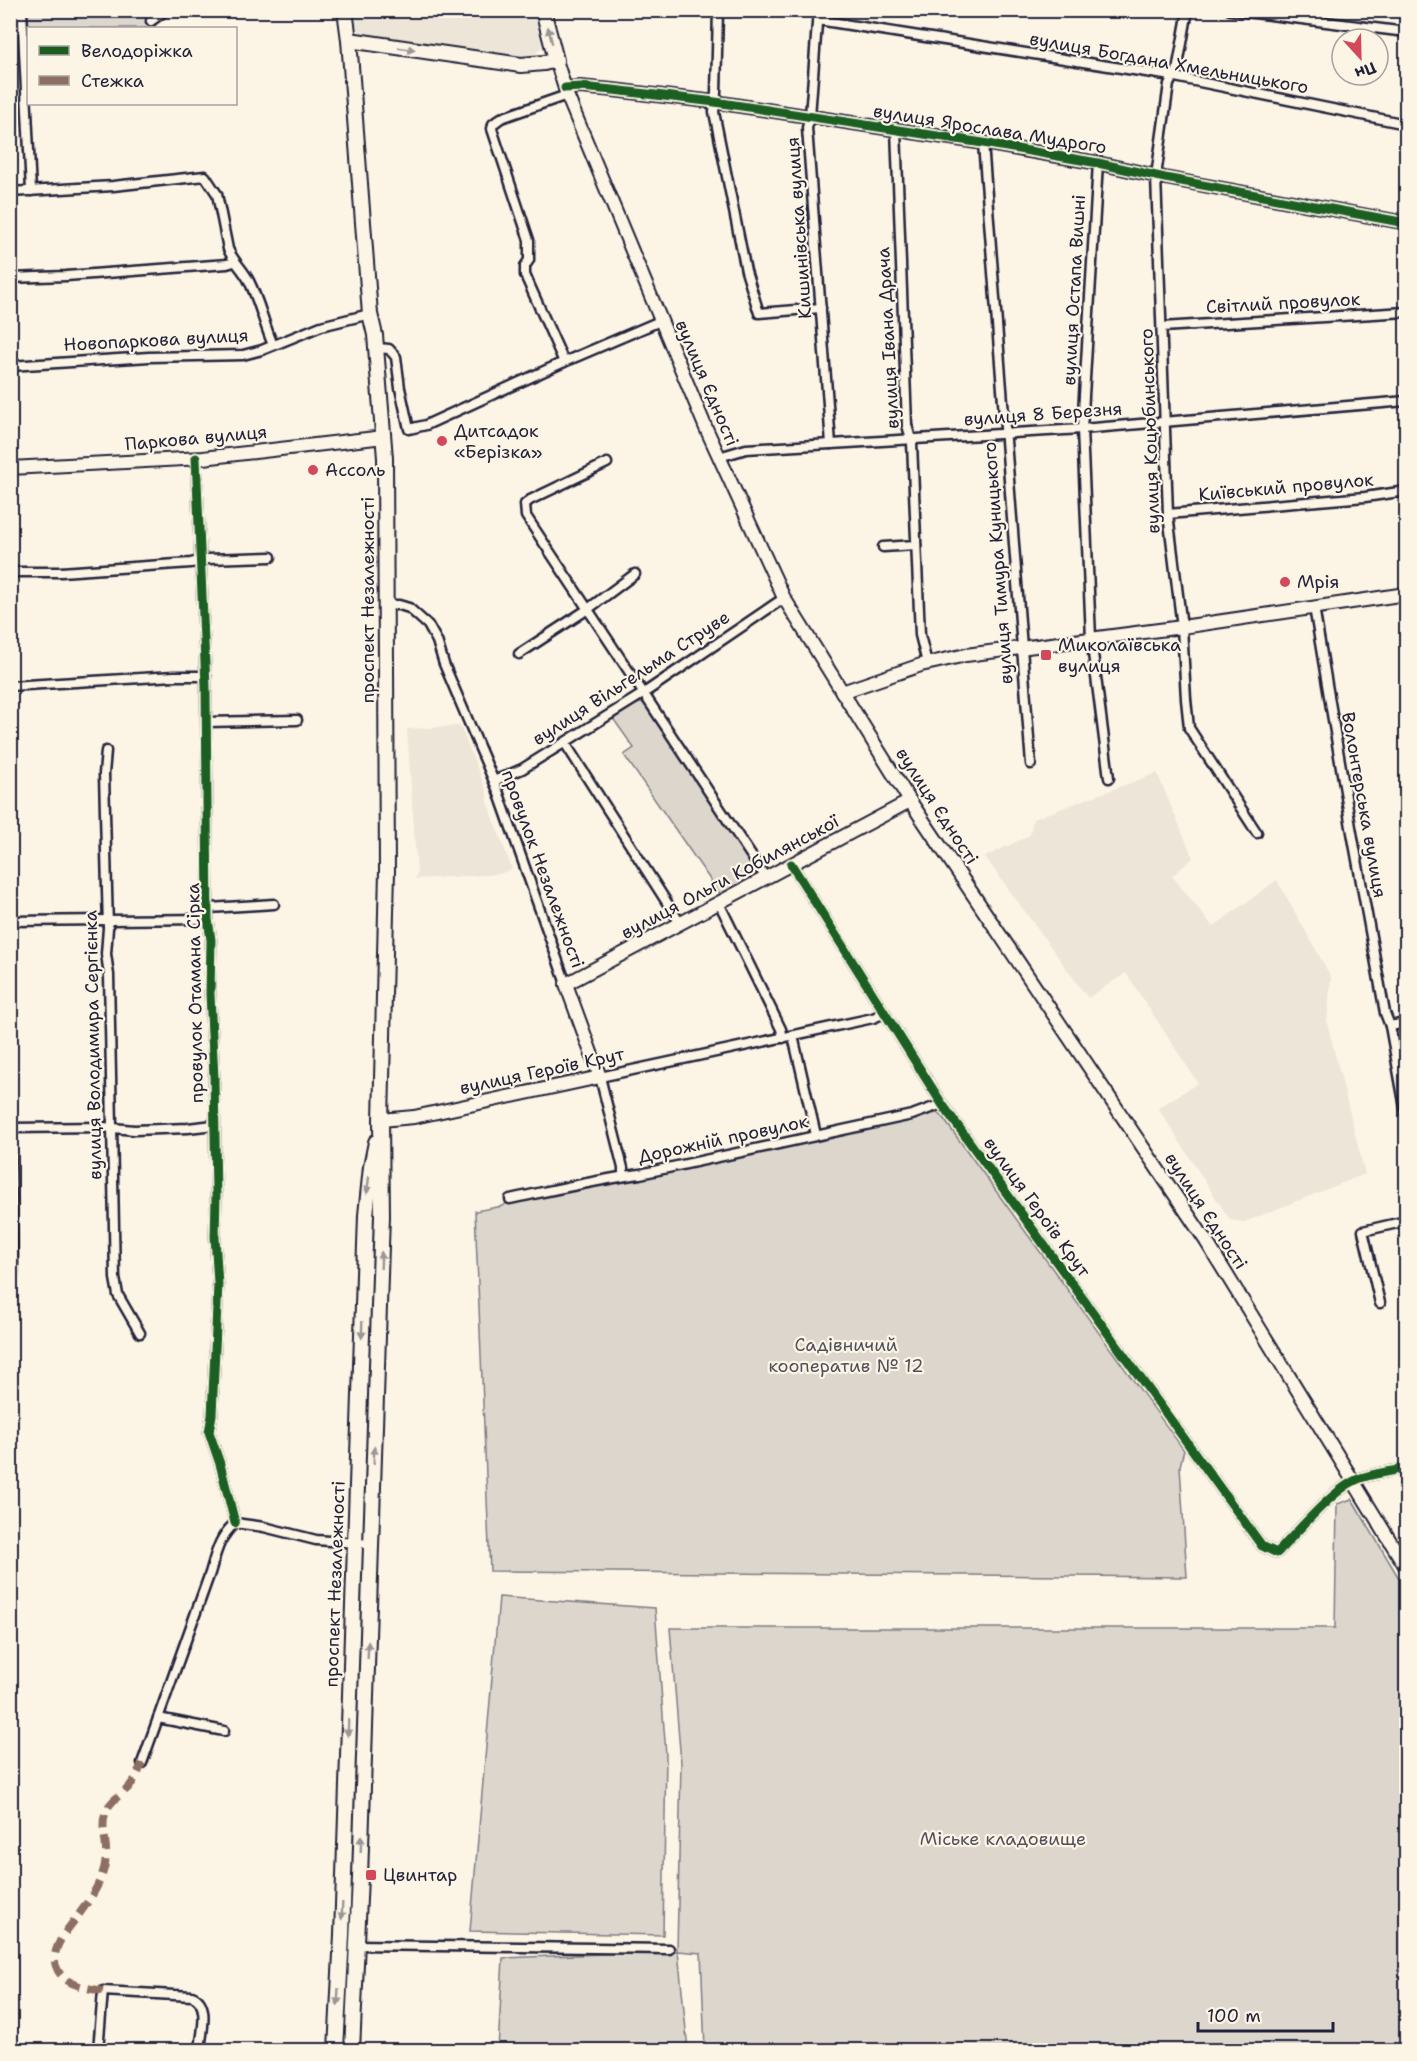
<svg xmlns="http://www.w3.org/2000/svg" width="1417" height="2061" font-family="'Shantell Sans',sans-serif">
<rect width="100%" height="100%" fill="#fcf5e5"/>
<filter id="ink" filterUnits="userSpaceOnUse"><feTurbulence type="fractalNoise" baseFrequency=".0167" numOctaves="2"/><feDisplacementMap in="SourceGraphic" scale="12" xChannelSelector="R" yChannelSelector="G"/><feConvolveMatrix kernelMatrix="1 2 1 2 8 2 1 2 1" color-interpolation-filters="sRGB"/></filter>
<g filter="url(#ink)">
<g fill="#ece5d8">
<polygon points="348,11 538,11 544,37 541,48 533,56 516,58 362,34 352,27"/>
<polygon points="460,726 487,792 487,802 512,869 499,874 415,879 417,873 407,729"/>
<polygon points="1157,773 1193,858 1172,876 1213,927 1277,880 1331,977 1327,1022 1365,1174 1244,1222 1230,1220 1158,1108 1198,1083 1126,973 1088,998 985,857 1030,835 1033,819"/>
</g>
<g fill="#dcd6cc" stroke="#7f7c84" stroke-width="1.5">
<polygon points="26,11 147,11 156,28 28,28 28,65"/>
<polygon points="642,703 646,704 761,874 722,897 624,755 634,748 612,717 634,704"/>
<polygon points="937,1113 943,1118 1184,1450 1180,1466 1187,1577 490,1571 475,1211 503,1206 509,1201 601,1185"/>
<polygon points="1352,1499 1406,1590 1406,2050 705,2050 701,1953 678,1951 688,2050 498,2050 503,1958 677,1951 681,1763 670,1628 1335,1628 1337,1504"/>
<polygon points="499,1597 655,1608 666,1755 663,1935 470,1931"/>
</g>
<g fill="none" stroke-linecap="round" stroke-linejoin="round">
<defs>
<g id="street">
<polyline points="22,10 31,191"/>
<polyline points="718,10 716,93 714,112 746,271 759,313 821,308"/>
<polyline points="818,10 810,116 807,128 831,444"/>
<polyline points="1188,10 1177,71 1169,84 1156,176 1168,514 1182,627 1186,699 1189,728 1257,833"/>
<polyline points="1230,10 1406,32"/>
<polyline points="818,20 1165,75 1406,124"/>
<polyline points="151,21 166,10"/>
<polyline points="896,129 907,425 912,443 920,635 927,663"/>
<polyline points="983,143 1031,764"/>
<polyline points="1098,163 1082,429 1091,638 1109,778"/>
<path d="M10 192 113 186 205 176 217 194 228 249C233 261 243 269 249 281 259 301 264 324 273 345"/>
<polyline points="10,278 66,276 227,264 234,262"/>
<polyline points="1162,327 1406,312"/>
<polyline points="377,348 389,349 396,357 400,388 409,429 426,425 564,362 660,321"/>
<polyline points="564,362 525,275 525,266 529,260 529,240 492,129 493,124 501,118 567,95"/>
<polyline points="10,366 149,357 243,355 262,350 321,326 370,314"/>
<polyline points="719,457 746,449 1082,429 1406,401"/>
<polyline points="196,458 206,686 208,919 211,940 210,994 214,1077 216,1196 215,1237 218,1284 212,1415 209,1432 220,1464 235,1523"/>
<polyline points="607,463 530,500 525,504 526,516 766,878"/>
<polyline points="1168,514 1365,497 1406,491"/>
<polyline points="883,547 916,545"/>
<polyline points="10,572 61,572 191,563 207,559 271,557"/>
<polyline points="387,605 399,605 409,608 428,625 437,641 444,664 498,791 566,984"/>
<polyline points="1314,607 1351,827 1385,1013 1390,1026 1406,1113"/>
<polyline points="519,654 588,609 635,574"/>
<polyline points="10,686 174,676 206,676"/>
<polyline points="207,722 297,720"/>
<polyline points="565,743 680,923"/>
<polyline points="106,751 104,774 108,928 106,954 109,975 115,1278 118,1295 140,1333"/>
<polyline points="494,781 522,769 641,695 784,598"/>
<path d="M791 864 942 1104 1262 1546 1277 1553C1297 1532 1332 1491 1356 1480 1372 1473 1390 1472 1406 1468"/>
<polyline points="719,903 781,1029 783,1038"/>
<polyline points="209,908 274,904"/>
<polyline points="10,921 208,919"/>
<polyline points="1390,1026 1406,1023"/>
<polyline points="793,1036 816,1135"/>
<polyline points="10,1116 13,1273"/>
<polyline points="11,1128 103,1127 134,1130 188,1128 214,1125"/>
<polyline points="623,1175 623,1168 600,1077 873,1018 885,1013"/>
<path d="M510 1199C553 1190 596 1180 640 1174L912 1115 942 1104"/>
<polyline points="1380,1303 1363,1231 1406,1221"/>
<polyline points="235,1523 264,1527 316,1540 371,1544"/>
<polyline points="158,1718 224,1731"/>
<path d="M142 1763 210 1573C216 1553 219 1537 235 1523"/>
<polyline points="354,1945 669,1949"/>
<path d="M98 2050 103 1991 192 1996C211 2003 201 2034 200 2050"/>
</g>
<g id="secondary">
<polyline points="556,60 567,95 705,426 784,598 910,801 1206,1241 1406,1567"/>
<polyline points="565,88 580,87 613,90 715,102 983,143 1098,163 1165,178 1406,223"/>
<polyline points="10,468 203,458 384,437"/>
<polyline points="842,692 921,665 966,655 1182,627 1406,594"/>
<polyline points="381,1120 414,1117 600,1077 566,984 910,801"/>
</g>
<g id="primary">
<polyline points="345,10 349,40 370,314 375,335 385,458 387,871 381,1120 382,1216 360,1877 352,2050"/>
<polyline points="349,40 521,65 544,63 556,60 543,10"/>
<polyline points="336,2050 342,1935 366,1215 371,1167 376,1142"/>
</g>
</defs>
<use href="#street" stroke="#22223b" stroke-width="13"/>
<use href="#secondary" stroke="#22223b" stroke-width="16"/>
<use href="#primary" stroke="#22223b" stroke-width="18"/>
<use href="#street" stroke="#fcf5e5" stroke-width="8"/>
<use href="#secondary" stroke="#fcf5e5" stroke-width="12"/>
<use href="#primary" stroke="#fcf5e5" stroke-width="14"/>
<path stroke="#8d6e63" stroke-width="8" stroke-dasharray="15 8" stroke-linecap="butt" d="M103 1991C86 1988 62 1985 56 1966 50 1949 67 1930 77 1917 91 1898 107 1876 106 1851 106 1838 101 1827 105 1814 109 1801 120 1796 129 1787 135 1780 139 1771 142 1763"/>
<defs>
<g id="cycleway">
<polyline points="565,88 580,87 613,90 715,102 983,143 1098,163 1165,178 1406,223"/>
<polyline points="196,458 206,686 208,919 211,940 210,994 214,1077 216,1196 215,1237 218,1284 212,1415 209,1432 220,1464 235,1523"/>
<path d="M791 864 942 1104 1262 1546 1277 1553C1297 1532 1332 1491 1356 1480 1372 1473 1390 1472 1406 1468"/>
</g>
</defs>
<use href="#cycleway" stroke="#fcf5e5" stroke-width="13"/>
<use href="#cycleway" stroke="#1b5e20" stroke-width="9"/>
</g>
<defs><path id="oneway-solid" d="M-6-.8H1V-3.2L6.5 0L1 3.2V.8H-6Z" transform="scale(1.5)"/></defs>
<g fill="#9a9698">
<use href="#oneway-solid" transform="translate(550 35) rotate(-105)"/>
<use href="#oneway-solid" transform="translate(407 49) rotate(8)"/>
<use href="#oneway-solid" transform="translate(368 1185) rotate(97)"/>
<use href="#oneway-solid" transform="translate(381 1260) rotate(-88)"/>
<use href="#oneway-solid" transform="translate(362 1330) rotate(92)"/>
<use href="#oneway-solid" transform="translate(374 1455) rotate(-88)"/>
<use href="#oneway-solid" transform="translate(368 1650) rotate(-88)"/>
<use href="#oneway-solid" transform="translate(348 1728) rotate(92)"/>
<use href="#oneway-solid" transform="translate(361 1844) rotate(-88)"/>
<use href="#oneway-solid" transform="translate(342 1911) rotate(92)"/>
<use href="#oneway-solid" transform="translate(338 1997) rotate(93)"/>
</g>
</g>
<g fill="#d1495b" stroke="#fcf5e5" stroke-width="2">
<circle cx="442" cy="441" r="6"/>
<circle cx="313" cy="470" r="6"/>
<circle cx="1285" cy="582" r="6"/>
<rect x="1040" y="649" width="12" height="12" rx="3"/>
<rect x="365" y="1869" width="12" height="12" rx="3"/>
</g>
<g text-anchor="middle" stroke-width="4.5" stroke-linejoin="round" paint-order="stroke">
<g font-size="18" fill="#22223b" stroke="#fcf5e5">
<text transform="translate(1169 63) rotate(10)" y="6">вулиця Богдана Хмельницького</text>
<text transform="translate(990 129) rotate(9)" y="6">вулиця Ярослава Мудрого</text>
<text transform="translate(799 228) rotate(-94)" y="6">Кишинівська вулиця</text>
<text transform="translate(1074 290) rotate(-87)" y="6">вулиця Остапа Вишні</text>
<text transform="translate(1283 303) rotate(-3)" y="6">Світлий провулок</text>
<text transform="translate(888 338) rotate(-93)" y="6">вулиця Івана Драча</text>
<text transform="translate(156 340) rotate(-3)" y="6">Новопаркова вулиця</text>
<text transform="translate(707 383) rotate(67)" y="6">вулиця Єдності</text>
<text transform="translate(1043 414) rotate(-4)" y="6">вулиця 8 Березня</text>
<text transform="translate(1150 431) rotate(-92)" y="6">вулиця Коцюбинського</text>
<text transform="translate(196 438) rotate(-5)" y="6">Паркова вулиця</text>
<text transform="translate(1286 487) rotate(-5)" y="6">Київський провулок</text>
<text transform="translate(998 563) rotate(-94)" y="6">вулиця Тимура Куницького</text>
<text transform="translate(368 600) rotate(-90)" y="6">проспект Незалежності</text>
<text transform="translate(631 678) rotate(-33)" y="6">вулиця Вільгельма Струве</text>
<text transform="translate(1364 805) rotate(80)" y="6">Волонтерська вулиця</text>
<text transform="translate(937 806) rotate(57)" y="6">вулиця Єдності</text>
<text transform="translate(543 869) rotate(70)" y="6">провулок Незалежності</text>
<text transform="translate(730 877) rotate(-28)" y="6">вулиця Ольги Кобилянської</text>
<text transform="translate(195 993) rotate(-91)" y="6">провулок Отамана Сірка</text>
<text transform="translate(93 1045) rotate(-91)" y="6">вулиця Володимира Сергієнка</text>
<text transform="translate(542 1071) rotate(-12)" y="6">вулиця Героїв Крут</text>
<text transform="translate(723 1139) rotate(-12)" y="6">Дорожній провулок</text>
<text transform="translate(1037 1207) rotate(54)" y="6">вулиця Героїв Крут</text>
<text transform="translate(1206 1211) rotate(57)" y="6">вулиця Єдності</text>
<text transform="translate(335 1584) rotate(-88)" y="6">проспект Незалежності</text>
</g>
<g font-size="18" fill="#22223b" stroke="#fcf5e5" text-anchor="start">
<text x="454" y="437">Дитсадок<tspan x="454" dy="21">«Берізка»</tspan></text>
<text x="325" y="476">Ассоль</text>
<text x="1297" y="588">Мрія</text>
<text x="1058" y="651">Миколаївська<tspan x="1058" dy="21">вулиця</tspan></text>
<text x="383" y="1881">Цвинтар</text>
</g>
<g font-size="18" fill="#504f5f" stroke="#fcf5e5">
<text x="846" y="1351">Садівничий<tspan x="846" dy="21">кооператив № 12</tspan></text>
<text x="1003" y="1845">Міське кладовище</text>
</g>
</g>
<rect width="1417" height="2061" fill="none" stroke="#fcf5e5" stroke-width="36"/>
<rect x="18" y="18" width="1381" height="2025" fill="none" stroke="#22223b" stroke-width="2" filter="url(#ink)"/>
<rect x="27" y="27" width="210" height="78" fill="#fcf5e5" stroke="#a5a1a1" stroke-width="1.5"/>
<rect x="39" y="46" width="30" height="9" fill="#1b5e20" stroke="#a5a1a1" stroke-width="1.5"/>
<text x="81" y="57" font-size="18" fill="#22223b">Велодоріжка</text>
<rect x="39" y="76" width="30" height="9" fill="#8d6e63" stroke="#a5a1a1" stroke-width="1.5"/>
<text x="81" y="87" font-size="18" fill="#22223b">Стежка</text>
<g transform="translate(1360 57) rotate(158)"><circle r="28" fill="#fcf5e5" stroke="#a5a1a1" stroke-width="1.5"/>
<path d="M0-4.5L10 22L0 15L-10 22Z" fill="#d1495b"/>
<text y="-9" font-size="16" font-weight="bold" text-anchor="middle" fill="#22223b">Пн</text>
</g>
<path d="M1198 2022v9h135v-9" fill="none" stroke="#22223b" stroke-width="3"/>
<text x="1207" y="2022" font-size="18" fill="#22223b" stroke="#fcf5e5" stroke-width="4.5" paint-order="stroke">100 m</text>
</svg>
